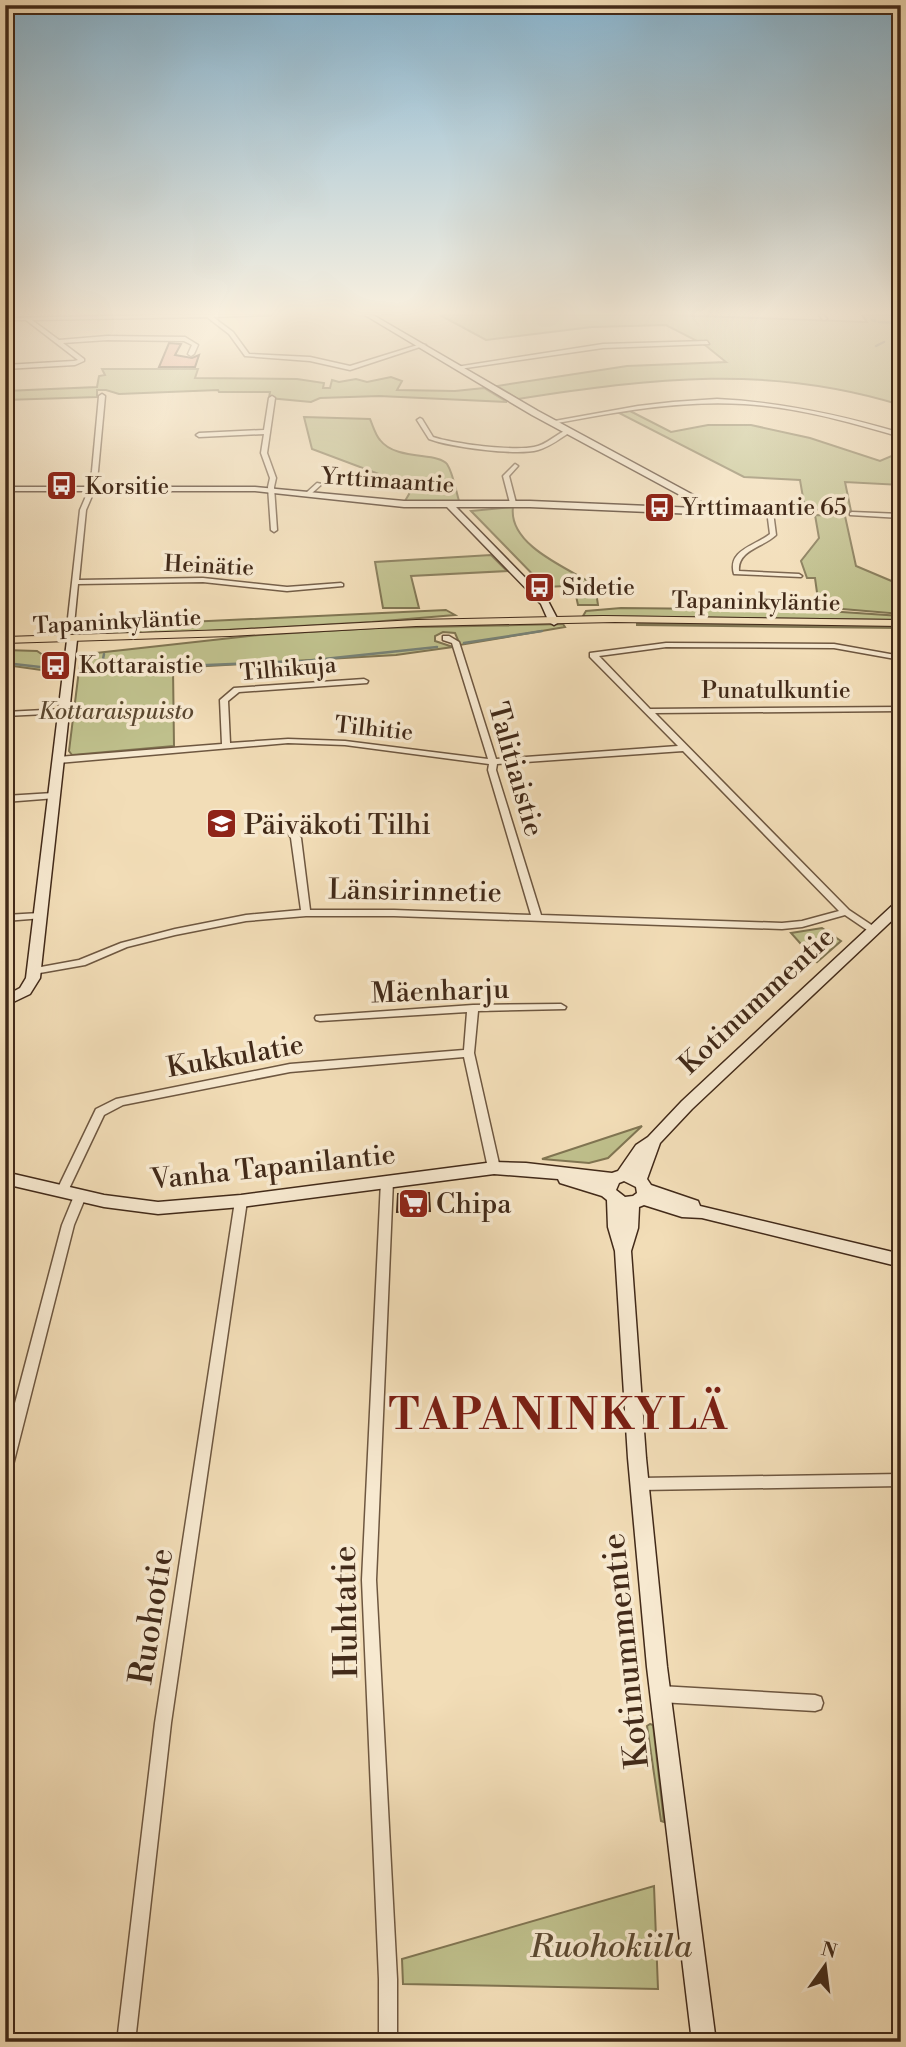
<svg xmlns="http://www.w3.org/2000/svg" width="906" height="2047" font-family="'Libre Bodoni',serif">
<rect width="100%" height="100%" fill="#f2ddb7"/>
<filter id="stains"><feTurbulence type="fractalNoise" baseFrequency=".00286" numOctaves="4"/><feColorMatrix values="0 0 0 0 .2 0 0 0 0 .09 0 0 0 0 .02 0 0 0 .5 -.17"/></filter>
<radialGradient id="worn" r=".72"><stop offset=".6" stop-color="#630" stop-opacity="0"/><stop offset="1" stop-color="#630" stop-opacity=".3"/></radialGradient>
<g fill="#bfc08c" stroke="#807552" stroke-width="2">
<path d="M440 315H672L867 322 862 315H901V405C768 364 653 378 518 399L497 386 627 366 726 362 705 345 666 325 592 327 486 340Z"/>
<polygon points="102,369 198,369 195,378 297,379 324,383 323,388 330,388 332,380 339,382 356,379 367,382 391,377 402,381 397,390 455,391 484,388 507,402 379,396 320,398 311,402 269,398 270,392 219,392 218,390 119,394 106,390 97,390 97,397 5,400 5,391 97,387 99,376 105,375"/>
<polygon points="630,411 671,432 708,425 751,425 810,438 880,461 901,452 901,485 845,482 851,511 805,509 800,480 744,477 619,413"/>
<path d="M304 417 370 419C373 426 375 434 380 440 396 461 438 452 447 464 453 473 456 491 459 501H405L416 482 392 479 312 449Z"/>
<path d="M513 507C508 545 567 568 595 585L598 605H578L576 596 566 586 545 587 471 511Z"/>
<polygon points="815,515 845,516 856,566 901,585 901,614 819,607 815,578 807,578 801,561 819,538"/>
<polygon points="491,555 507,571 411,576 419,608 383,608 375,562"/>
<polygon points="621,608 812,610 901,616 901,620 583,616 586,611"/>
<polygon points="446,610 455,615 372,622 99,637 52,636 166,623"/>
<polygon points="637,623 901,626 901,628 637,625"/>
<polygon points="563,624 565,627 460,645 455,633 443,632 435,636 435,641 453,647 396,655 173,668 174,746 72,755 69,751 79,670 81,660 87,654 259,635 375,628"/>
<polygon points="5,650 37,651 46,657 53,657 56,672 5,665"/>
<polygon points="822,928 841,941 817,962 791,933"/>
<polygon points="642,1126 608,1158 589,1163 542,1159"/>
<polygon points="650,1724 653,1725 664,1822 661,1821 647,1726"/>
<polygon points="654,1886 658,1989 403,1984 402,1959"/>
</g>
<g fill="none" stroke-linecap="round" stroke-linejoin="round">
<g stroke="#788175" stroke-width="2.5">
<polyline points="872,320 875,321"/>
<polyline points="879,322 901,323"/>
<polyline points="876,346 884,342"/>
<polyline points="895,354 901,356"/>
<polyline points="464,643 542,631"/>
<polyline points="5,663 49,668"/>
<polyline points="101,669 104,654"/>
<polyline points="85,670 305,661 437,647"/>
</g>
</g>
<g fill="#df9683" stroke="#422a19" stroke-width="2">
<polygon points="169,343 181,344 175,355 192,358 199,355 195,367 159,367"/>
<polygon points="429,1193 430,1211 397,1212 398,1194"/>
</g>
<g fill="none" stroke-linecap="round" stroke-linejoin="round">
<defs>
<g id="street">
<polygon points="157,315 271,315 213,317 233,332 249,354 310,357 350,366 421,344 426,345 350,370 310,361 245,356 229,334 207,317 32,320 59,340 107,336 185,337 198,345 194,354 191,356 188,354 192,345 184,341 107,340 63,343 84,359 84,361 75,365 5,369 5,365 74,361 78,360 26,320 5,320 5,318"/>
<polygon points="819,315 824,315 827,319 823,320"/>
<polygon points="707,341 709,344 603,348 459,369 456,367 603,344"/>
<polygon points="102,394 105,396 98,471 95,489 86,510 79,580 203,578 287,587 341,583 343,584 343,586 287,591 203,582 78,584 74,625 67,627 80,510 89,489 92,471 99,396"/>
<polygon points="272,396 275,398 267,453 276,478 274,487 277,530 274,532 271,530 268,487 270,478 261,453 264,434 199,437 196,435 199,433 264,430 269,398"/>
<path d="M717 399C780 402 840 415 901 433V437C849 422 798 407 744 404 679 400 615 412 552 424L549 422 638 406 673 402Z"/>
<path d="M420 418 422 419 433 437C454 444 512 451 534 447 547 445 557 433 569 429L572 431C562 437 550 447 538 450 516 456 451 447 429 439L417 420Z"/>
<polygon points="515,464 518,466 509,476 516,503 513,505 510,503 503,476"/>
<polygon points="317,483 322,484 311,494 307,494 307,492"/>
<path d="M700 503 814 511 815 512 812 514 773 512 776 535C764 547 737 550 739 571L799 574 802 576 801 577 734 574C727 550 755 546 770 534L767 511 698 506V504Z"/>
<polygon points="852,512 901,514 901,518 850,515 850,513"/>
<path d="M443 636H449L459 642 496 759 678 746 590 657V653L666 643 834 644 901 656V660L834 648 666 647 599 656 650 709 901 707V711L655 713 849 910 876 928 878 930 876 932H870L845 915 802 927 782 929 394 916H306L246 921 175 935 127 947 85 965 34 974 30 973 29 971 30 969 79 960 121 943 175 929 246 915 301 910 291 838 283 825 287 822 290 823 301 838 310 910H394L531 915 488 770 489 764 345 745 288 743 58 763 54 760 58 757 222 744 220 700 234 688 364 679 368 681 367 683 239 692 228 701 230 743 288 739 345 741 488 759 452 643 443 640ZM683 751 839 911 802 921 782 923 541 915 496 770 497 764Z"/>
<polygon points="64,709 68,711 67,713 5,716 5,712"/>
<polygon points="53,793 57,796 56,798 5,802 5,796"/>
<polygon points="40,913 45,916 43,918 5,921 5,915"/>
<polygon points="561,1004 566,1007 565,1009 478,1011 474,1053 500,1168 498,1171 490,1171 488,1168 464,1057 290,1072 123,1105 104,1115 67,1193 59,1193 57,1190 96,1109 116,1099 290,1064 464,1050 467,1012 320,1021 316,1020 315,1018 316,1016 473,1005"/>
<polygon points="387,1177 391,1178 393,1181 376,1580 397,1979 397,2042 379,2042 379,1979 362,1580 381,1181 383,1178"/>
<polygon points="80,1192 84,1193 86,1196 74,1225 12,1469 10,1473 5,1475 5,1441 62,1225 74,1196 76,1193"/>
<polygon points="241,1196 245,1198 247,1201 171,1723 135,2042 117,2042 155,1723 235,1201 237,1198"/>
<polygon points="901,1474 901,1486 640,1490 635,1489 633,1484 635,1479 640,1478"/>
<polygon points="660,1686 815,1695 821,1697 823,1703 821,1709 815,1711 660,1702 654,1700 652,1694 654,1688"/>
</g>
<g id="secondary">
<polygon points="365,315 373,315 538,411 697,497 706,509 696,514 530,507 456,507 548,601 559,622 554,625 549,622 541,604 447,507 404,507 255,491 5,491 5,487 255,487 404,501 530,501 697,508 691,501 532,415"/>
<polygon points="72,637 77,640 40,978 30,994 5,1006 5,996 20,988 26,978 67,640"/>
<path d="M901 901V912L692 1109 660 1143 647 1179 651 1185 698 1201 700 1206 901 1254V1267L702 1218 682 1217 644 1205 639 1207 638 1228 631 1251 646 1458 667 1667 716 2042H692L647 1667 628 1458 615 1251 608 1227 607 1200 602 1196 560 1183 558 1179 494 1174 241 1207 158 1214 104 1207 5 1184V1172L104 1195 158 1202 241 1195 494 1162 526 1163 612 1173 618 1171 636 1145 648 1137 682 1101 896 902ZM624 1181 636 1187 637 1193 633 1196 625 1197 616 1190 619 1183Z"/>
</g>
<polygon id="primary" points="603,616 901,620 901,626 615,622 416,626 230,636 5,643 5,637 230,630 416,620"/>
</defs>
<use href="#street" stroke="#6e5740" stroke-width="3"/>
<use href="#secondary" stroke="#422a19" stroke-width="3"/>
<use href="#primary" stroke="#422a19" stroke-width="2"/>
<use href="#street" fill="#f7e9d0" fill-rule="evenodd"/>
<use href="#secondary" fill="#f7e9d0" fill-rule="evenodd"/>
<use href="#primary" fill="#f2ddb7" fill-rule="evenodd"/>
</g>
<linearGradient id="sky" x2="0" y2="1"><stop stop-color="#89b7d3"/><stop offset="0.52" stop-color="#f9f0df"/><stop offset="1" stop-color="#f9f0df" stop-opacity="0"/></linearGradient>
<rect width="906" height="602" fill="url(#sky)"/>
<defs>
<symbol id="bus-square" viewBox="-11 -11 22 22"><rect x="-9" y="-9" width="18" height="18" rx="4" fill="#8f2418" stroke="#f7e9d0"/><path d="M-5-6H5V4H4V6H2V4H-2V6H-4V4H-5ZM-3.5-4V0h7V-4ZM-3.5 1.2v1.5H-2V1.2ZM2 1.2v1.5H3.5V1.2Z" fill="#fff"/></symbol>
<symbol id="school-square" viewBox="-11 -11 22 22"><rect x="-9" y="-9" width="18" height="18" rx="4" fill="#8f2418" stroke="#f7e9d0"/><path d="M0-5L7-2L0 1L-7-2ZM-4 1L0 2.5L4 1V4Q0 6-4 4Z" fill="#fff"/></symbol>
<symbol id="supermarket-square" viewBox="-11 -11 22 22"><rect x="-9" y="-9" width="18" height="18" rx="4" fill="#8f2418" stroke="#f7e9d0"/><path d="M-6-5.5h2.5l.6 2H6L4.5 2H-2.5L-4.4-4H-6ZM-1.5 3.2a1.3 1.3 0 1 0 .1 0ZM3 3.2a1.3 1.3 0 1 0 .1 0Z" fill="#fff"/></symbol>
</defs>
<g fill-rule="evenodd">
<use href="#bus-square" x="44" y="468" width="35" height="35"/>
<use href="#bus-square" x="642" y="490" width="35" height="35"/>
<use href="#bus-square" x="522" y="570" width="35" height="35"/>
<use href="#bus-square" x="38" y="648" width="35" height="35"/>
<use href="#school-square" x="204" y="806" width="35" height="35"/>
<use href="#supermarket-square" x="396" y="1186" width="35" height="35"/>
</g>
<g text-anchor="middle" stroke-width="7" stroke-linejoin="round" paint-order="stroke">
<g font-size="23" fill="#422a19" stroke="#f7e9d0">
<text transform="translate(388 480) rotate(4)" y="8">Yrttimaantie</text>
<text transform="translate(209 565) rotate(3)" y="8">Heinätie</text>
<text transform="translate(756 601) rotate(1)" y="8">Tapaninkyläntie</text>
<text transform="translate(117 621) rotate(-3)" y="8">Tapaninkyläntie</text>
<text transform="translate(288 668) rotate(-5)" y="8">Tilhikuja</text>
<text x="776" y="698">Punatulkuntie</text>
<text transform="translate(374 728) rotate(6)" y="8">Tilhitie</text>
</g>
<g font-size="23" fill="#422a19" stroke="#f7e9d0" text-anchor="start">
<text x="85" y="494">Korsitie</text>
<text x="682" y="515">Yrttimaantie 65</text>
<text x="562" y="595">Sidetie</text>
<text x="79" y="673">Kottaraistie</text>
</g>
<g font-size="23" font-style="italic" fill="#5b4830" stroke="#f7e9d0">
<text x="116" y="719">Kottaraispuisto</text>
</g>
<g font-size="28" fill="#422a19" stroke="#f7e9d0">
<text transform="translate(517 769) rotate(74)" y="10">Talitiaistie</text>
<text transform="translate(415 890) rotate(1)" y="10">Länsirinnetie</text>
<text transform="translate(440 990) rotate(-2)" y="10">Mäenharju</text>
<text transform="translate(756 1000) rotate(-43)" y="10">Kotinummentie</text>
<text transform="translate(235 1055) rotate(-10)" y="10">Kukkulatie</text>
<text transform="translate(273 1166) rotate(-6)" y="10">Vanha Tapanilantie</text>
</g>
<g font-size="28" fill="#422a19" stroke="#f7e9d0" text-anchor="start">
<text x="244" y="834">Päiväkoti Tilhi</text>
<text x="436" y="1213">Chipa</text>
</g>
<g font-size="33" fill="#422a19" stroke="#f7e9d0">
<text transform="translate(344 1612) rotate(-91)" y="12">Huhtatie</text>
<text transform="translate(150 1616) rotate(-81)" y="12">Ruohotie</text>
<text transform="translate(624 1651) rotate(-96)" y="12">Kotinummentie</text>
</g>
<g font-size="33" font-style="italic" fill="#5b4830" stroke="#f7e9d0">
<text x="611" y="1957">Ruohokiila</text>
</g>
<g font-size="42" font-weight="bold" letter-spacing="2" fill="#7a1f14" stroke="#f7e9d0">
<text x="559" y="1429">TAPANINKYLÄ</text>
</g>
</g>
<rect width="906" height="2047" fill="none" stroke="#f2ddb7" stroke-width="28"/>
<rect x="7" y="7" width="892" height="2033" fill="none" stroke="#422a19" stroke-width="3.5"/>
<rect x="14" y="14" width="878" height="2019" fill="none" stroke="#422a19" stroke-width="2"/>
<g transform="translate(825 1966) rotate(14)" stroke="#f7e9d0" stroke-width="5" paint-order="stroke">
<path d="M0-5L12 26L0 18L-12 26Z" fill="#422a19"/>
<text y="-10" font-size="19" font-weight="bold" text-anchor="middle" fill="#422a19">N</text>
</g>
<rect width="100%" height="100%" filter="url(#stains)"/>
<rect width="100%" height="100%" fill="url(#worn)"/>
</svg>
